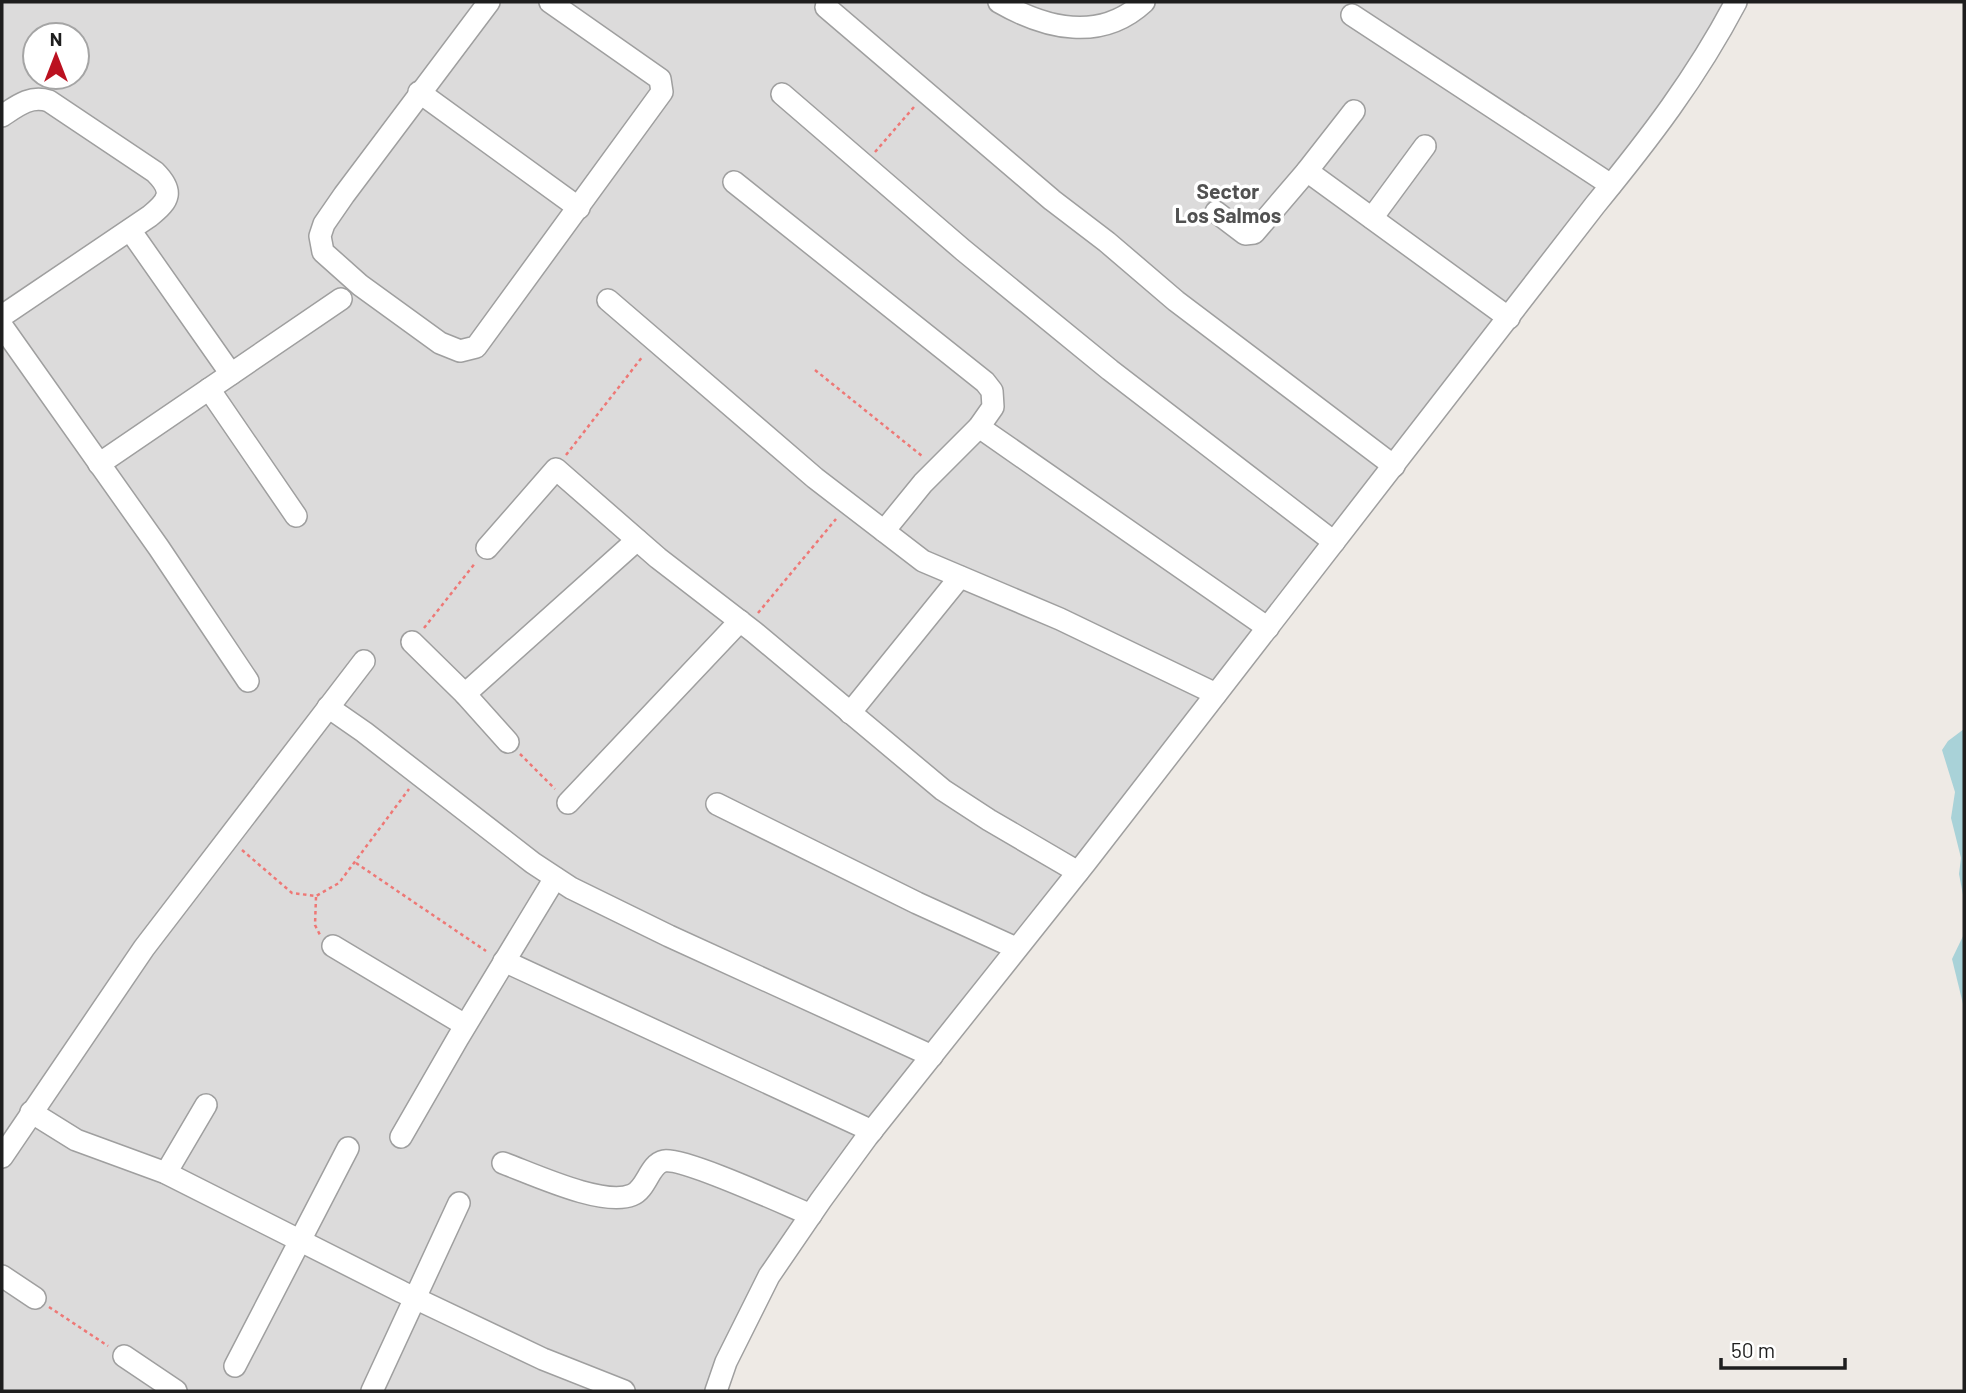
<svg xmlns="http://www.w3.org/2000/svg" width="1966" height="1393" font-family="Barlow,sans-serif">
<rect width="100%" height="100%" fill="#eeeae5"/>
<path fill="#dcdbdb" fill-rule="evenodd" d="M2 2H1736L1717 38 821 1200 716 1391H2ZM35 35H77V77H35Z"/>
<g fill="#a9d2d8">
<polygon points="1964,729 1964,900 1959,874 1961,858 1951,818 1955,792 1942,750 1948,741"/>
<polygon points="1964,934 1964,1008 1952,959"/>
</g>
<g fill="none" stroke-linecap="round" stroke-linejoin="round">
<defs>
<g id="minor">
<polyline points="489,2 344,195 324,224 320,236 323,252 360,285 440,343 460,351 476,347 662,92 660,79 550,2"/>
<path d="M999 2C1046 29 1101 42 1144 2"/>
<polyline points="826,7 1052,200 1107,242 1176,301 1394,466"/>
<polyline points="1352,15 1611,185"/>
<polyline points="419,92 579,208"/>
<polyline points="782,94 963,250 1110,370 1334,542"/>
<path d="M2 116C17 106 30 95 49 101L155 172C174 191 170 200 150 216L2 316"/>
<polyline points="1307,171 1509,318"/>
<polyline points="734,182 985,382 992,391 993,407 979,427 923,483 884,531"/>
<polyline points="1216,212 1245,234 1254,233 1307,171 1354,111"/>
<polyline points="1372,218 1425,146"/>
<polyline points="130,230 231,374"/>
<polyline points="608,300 815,478 923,561 1060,619 1216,694"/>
<polyline points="2,326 159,548 248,681"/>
<polyline points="209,389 296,516"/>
<polyline points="979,427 1268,628"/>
<polyline points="99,464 341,299"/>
<polyline points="487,548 556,469 658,558 754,632 943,790 989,820 1078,872"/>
<polyline points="412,642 465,694 508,742"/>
<polyline points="465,694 637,540"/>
<polyline points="328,707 364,732 533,863 571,888 669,936 932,1056"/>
<polyline points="850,713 960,577"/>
<polyline points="568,803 740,621"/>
<polyline points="717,804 917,903 1016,948"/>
<polyline points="333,946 465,1025"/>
<polyline points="504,961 872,1131"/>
<polyline points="31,1112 76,1140 166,1173 402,1292 543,1359 624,1391"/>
<polyline points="401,1137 458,1038 555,878"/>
<polyline points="2,1157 144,948 364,661"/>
<path d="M503 1163C533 1174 603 1207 632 1195 647 1189 649 1164 664 1161 683 1157 787 1205 811 1215"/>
<polyline points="166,1173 206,1105"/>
<polyline points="2,1276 35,1298"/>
<polyline points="124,1356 176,1391"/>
<polyline points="235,1366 348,1148"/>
<polyline points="372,1391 459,1203"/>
<path d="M716 1391 726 1362 769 1276 821 1200 867 1137 1086 862 1595 205C1649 139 1696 78 1736 2"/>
</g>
</defs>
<use href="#minor" stroke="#9f9f9f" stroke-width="24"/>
<g stroke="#ee7876" stroke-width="2.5" stroke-dasharray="3.5 3.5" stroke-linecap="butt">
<polyline points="875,152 914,107"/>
<polyline points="815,370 922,456"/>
<polyline points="566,455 643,356"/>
<polyline points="758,613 836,519"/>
<polyline points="424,628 476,562"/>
<polyline points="520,754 555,789"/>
<polyline points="242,850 292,893 316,896 339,883 409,789"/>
<polyline points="356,863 486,951"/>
<polyline points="316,897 315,925 320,935"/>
<polyline points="49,1307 108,1346"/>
</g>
<use href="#minor" stroke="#fff" stroke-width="21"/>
</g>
<g text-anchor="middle" stroke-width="7" stroke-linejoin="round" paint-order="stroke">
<g font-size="21" font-weight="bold" fill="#515151" stroke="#fff">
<text x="1228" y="199">Sector<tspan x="1228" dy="24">Los Salmos</tspan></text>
</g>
</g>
<rect width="1966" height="1393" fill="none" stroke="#1e1e1e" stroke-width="7"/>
<g transform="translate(56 56)"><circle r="33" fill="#ffffff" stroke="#a5a5a5" stroke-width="2"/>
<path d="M0-5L12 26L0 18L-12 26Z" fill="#bb1120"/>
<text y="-10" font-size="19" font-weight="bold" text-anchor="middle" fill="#1e1e1e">N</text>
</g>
<path d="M1721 1358v10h124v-10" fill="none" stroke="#1e1e1e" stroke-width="3.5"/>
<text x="1731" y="1358" font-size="21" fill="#1e1e1e" stroke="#ffffff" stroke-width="5" paint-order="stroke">50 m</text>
</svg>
